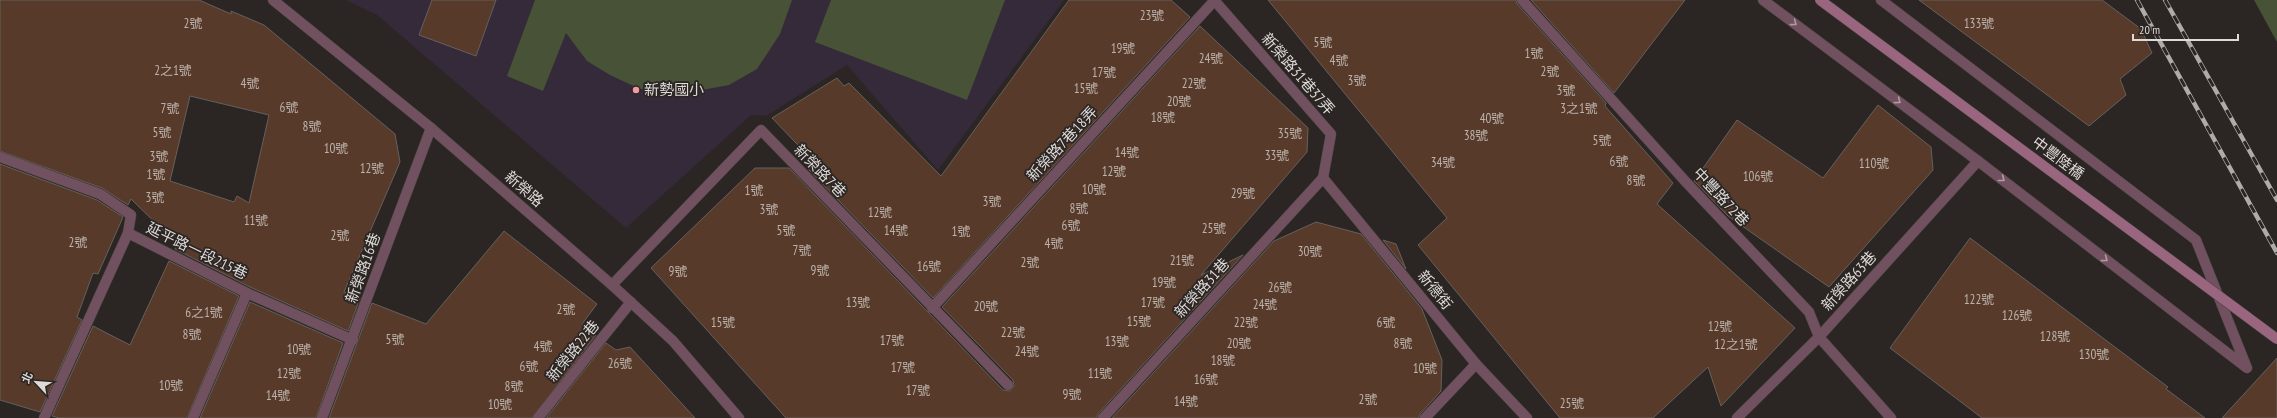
<svg xmlns="http://www.w3.org/2000/svg" width="2277" height="418" font-family="'PT Sans Narrow','Noto Sans TC',sans-serif">
<rect width="100%" height="100%" fill="#2b2623"/>
<polygon fill="#342a39" points="346,0 1064,0 938,170 847,65 766,116 751,115 626,228 377,15"/>
<g fill="#475237">
<polygon points="535,0 792,0 780,34 757,69 729,85 702,90 640,89 610,75 587,61 566,33 543,91 507,76"/>
<polygon points="831,0 1005,0 967,100 815,42"/>
<polygon points="2254,0 2277,0 2277,42"/>
</g>
<g fill="#573a2a" stroke="#67605d" fill-rule="evenodd">
<path d="M0 0H199L231 14V11L264 25 395 134 400 162 344 292 360 298 348 331 250 287 175 249 177 244 131 199 128 205 102 188 0 151ZM190 96 269 115 249 203 237 196 234 202 170 181Z"/>
<polygon points="432,0 496,0 476,56 419,35"/>
<polygon points="1069,0 1171,0 1190,17 933,298 807,168 820,168 772,118 837,78 844,86 849,83 941,176"/>
<polygon points="1268,0 1516,0 1517,4 1606,103 1605,106 1673,183 1657,204 1795,328 1721,406 1708,367 1653,418 1560,418 1418,245 1447,218"/>
<polygon points="1531,0 1685,0 1614,93"/>
<polygon points="1919,0 2102,0 2141,29 2152,53 2120,79 2126,95 2089,126"/>
<polygon points="1200,26 1308,128 1307,152 1201,275 1243,255 1098,414 1097,418 786,418 651,268 755,168 789,168 1003,390 1010,391 1014,386 1013,380 942,307"/>
<polygon points="1878,105 1931,147 1933,170 1829,287 1728,216 1694,181 1737,120 1823,178"/>
<polygon points="0,164 97,200 123,217 98,274 93,273 77,317 82,320 40,412 0,400"/>
<polygon points="1316,222 1361,234 1422,309 1442,360 1441,391 1420,414 1419,418 1112,418 1274,241"/>
<polygon points="504,231 597,304 582,324 596,335 532,418 329,418 372,303 426,324"/>
<polygon points="1970,238 2168,387 2166,389 2205,418 1982,418 1890,348"/>
<polygon points="1383,240 1396,244 1406,269"/>
<polygon points="169,261 239,296 187,418 59,418 52,416 93,326 130,345"/>
<polygon points="250,302 343,343 316,418 200,418"/>
<polygon points="606,343 616,350 630,347 695,418 546,418"/>
<polygon points="2277,358 2277,418 2222,418"/>
</g>
<g fill="none" stroke-linecap="round" stroke-linejoin="round">
<defs>
<g id="service">
<polyline points="1214,0 1331,134 1323,178"/>
<polyline points="1522,0 1685,181 1809,312 1819,337 1891,418"/>
<polyline points="1763,0 1978,161 2247,368 2196,240 1881,0"/>
<polyline points="0,157 100,194 131,215 128,233 247,293 353,340"/>
<polyline points="1323,178 1476,364 1527,418"/>
<polyline points="612,285 761,130 1008,385"/>
<polyline points="932,308 1214,1"/>
<polyline points="44,418 128,233"/>
<polyline points="193,418 247,293"/>
<polyline points="322,418 431,128"/>
<polyline points="538,418 631,302"/>
<polyline points="1103,418 1323,178"/>
<polyline points="1425,418 1476,364"/>
<polyline points="1737,418 1819,337 1978,161"/>
</g>
<polyline id="minor" points="273,0 431,128 612,285 673,341 739,418"/>
</defs>
<use href="#service" stroke="#484340" stroke-width="11"/>
<use href="#minor" stroke="#484340" stroke-width="11"/>
<use href="#service" stroke="#71505f" stroke-width="10"/>
<use href="#minor" stroke="#71505f" stroke-width="10"/>
<defs>
<g id="rail">
<polyline points="2137,0 2277,253"/>
<polyline points="2165,0 2277,200"/>
</g>
</defs>
<use href="#rail" stroke="#afaba8" stroke-width="4.5"/>
<use href="#rail" stroke="#2b2623" stroke-width="3" stroke-dasharray="9" stroke-linecap="butt"/>
<defs>
<polyline id="secondary-bridge" points="1820,0 2277,339"/>
</defs>
<use href="#secondary-bridge" stroke="#484340" stroke-width="11" stroke-linecap="butt"/>
<use href="#secondary-bridge" stroke="#9a667f" stroke-width="10"/>
</g>
<defs><path id="oneway-chevron" d="M-2-3.5L2.5 0L-2 3.5" fill="none" stroke-width="1.6" stroke-linecap="round" stroke-linejoin="round"/></defs>
<g stroke="#ad9ca2">
<use href="#oneway-chevron" transform="translate(1794 23) rotate(37)"/>
<use href="#oneway-chevron" transform="translate(1898 101) rotate(37)"/>
<use href="#oneway-chevron" transform="translate(2002 179) rotate(38)"/>
<use href="#oneway-chevron" transform="translate(2105 259) rotate(37)"/>
</g>
<circle fill="#f49aa3" stroke="#2b2623" stroke-width="1.5" cx="636" cy="90" r="4"/>
<g text-anchor="middle" stroke-width="3.5" stroke-linejoin="round" paint-order="stroke">
<g font-size="13" fill="#bcb2ac">
<text x="1152" y="20">23號</text>
<text x="193" y="28">2號</text>
<text x="1979" y="28">133號</text>
<text x="1323" y="47">5號</text>
<text x="1123" y="53">19號</text>
<text x="1534" y="58">1號</text>
<text x="1211" y="63">24號</text>
<text x="1339" y="65">4號</text>
<text x="173" y="75">2之1號</text>
<text x="1550" y="76">2號</text>
<text x="1104" y="77">17號</text>
<text x="1357" y="85">3號</text>
<text x="250" y="88">4號</text>
<text x="1194" y="88">22號</text>
<text x="1086" y="93">15號</text>
<text x="1566" y="95">3號</text>
<text x="1179" y="106">20號</text>
<text x="289" y="112">6號</text>
<text x="170" y="113">7號</text>
<text x="1579" y="113">3之1號</text>
<text x="1163" y="122">18號</text>
<text x="1492" y="123">40號</text>
<text x="312" y="131">8號</text>
<text x="162" y="137">5號</text>
<text x="1290" y="138">35號</text>
<text x="1476" y="140">38號</text>
<text x="1602" y="145">5號</text>
<text x="336" y="153">10號</text>
<text x="1127" y="157">14號</text>
<text x="1277" y="160">33號</text>
<text x="159" y="161">3號</text>
<text x="1619" y="166">6號</text>
<text x="1443" y="167">34號</text>
<text x="1874" y="168">110號</text>
<text x="372" y="173">12號</text>
<text x="1114" y="176">12號</text>
<text x="156" y="179">1號</text>
<text x="1758" y="181">106號</text>
<text x="1636" y="185">8號</text>
<text x="1094" y="194">10號</text>
<text x="754" y="195">1號</text>
<text x="1243" y="198">29號</text>
<text x="155" y="202">3號</text>
<text x="992" y="206">3號</text>
<text x="1079" y="213">8號</text>
<text x="769" y="214">3號</text>
<text x="880" y="217">12號</text>
<text x="256" y="225">11號</text>
<text x="1071" y="230">6號</text>
<text x="1214" y="233">25號</text>
<text x="786" y="235">5號</text>
<text x="896" y="235">14號</text>
<text x="961" y="236">1號</text>
<text x="340" y="240">2號</text>
<text x="78" y="247">2號</text>
<text x="1054" y="248">4號</text>
<text x="802" y="255">7號</text>
<text x="1310" y="256">30號</text>
<text x="1182" y="265">21號</text>
<text x="1030" y="267">2號</text>
<text x="929" y="271">16號</text>
<text x="820" y="275">9號</text>
<text x="678" y="276">9號</text>
<text x="1164" y="287">19號</text>
<text x="1280" y="292">26號</text>
<text x="1979" y="304">122號</text>
<text x="858" y="307">13號</text>
<text x="1153" y="307">17號</text>
<text x="1265" y="309">24號</text>
<text x="986" y="311">20號</text>
<text x="566" y="314">2號</text>
<text x="204" y="317">6之1號</text>
<text x="2017" y="320">126號</text>
<text x="1139" y="326">15號</text>
<text x="723" y="327">15號</text>
<text x="1246" y="327">22號</text>
<text x="1386" y="327">6號</text>
<text x="1720" y="331">12號</text>
<text x="1013" y="337">22號</text>
<text x="192" y="339">8號</text>
<text x="2055" y="341">128號</text>
<text x="395" y="344">5號</text>
<text x="892" y="345">17號</text>
<text x="1117" y="346">13號</text>
<text x="1239" y="348">20號</text>
<text x="1403" y="348">8號</text>
<text x="1736" y="349">12之1號</text>
<text x="543" y="351">4號</text>
<text x="299" y="354">10號</text>
<text x="1027" y="356">24號</text>
<text x="2094" y="359">130號</text>
<text x="1223" y="365">18號</text>
<text x="620" y="368">26號</text>
<text x="529" y="371">6號</text>
<text x="903" y="372">17號</text>
<text x="1425" y="373">10號</text>
<text x="289" y="378">12號</text>
<text x="1100" y="378">11號</text>
<text x="1206" y="384">16號</text>
<text x="171" y="390">10號</text>
<text x="514" y="391">8號</text>
<text x="918" y="395">17號</text>
<text x="1072" y="399">9號</text>
<text x="278" y="400">14號</text>
<text x="1368" y="404">2號</text>
<text x="1186" y="406">14號</text>
<text x="1572" y="408">25號</text>
<text x="500" y="409">10號</text>
</g>
<g font-size="15" fill="#dedad8" stroke="#2b2623">
<text transform="translate(1298 74) rotate(49)" y="5">新榮路31巷37弄</text>
<text transform="translate(1062 144) rotate(-47)" y="5">新榮路7巷18弄</text>
<text transform="translate(2058 158) rotate(37)" y="5">中豐陸橋</text>
<text transform="translate(820 171) rotate(46)" y="5">新榮路7巷</text>
<text transform="translate(524 189) rotate(41)" y="5">新榮路</text>
<text transform="translate(1721 197) rotate(47)" y="5">中豐路72巷</text>
<text transform="translate(197 251) rotate(26)" y="5">延平路一段215巷</text>
<text transform="translate(363 268) rotate(-70)" y="5">新榮路16巷</text>
<text transform="translate(1849 281) rotate(-48)" y="5">新榮路63巷</text>
<text transform="translate(1202 288) rotate(-48)" y="5">新榮路31巷</text>
<text transform="translate(1435 290) rotate(51)" y="5">新德街</text>
<text transform="translate(573 351) rotate(-51)" y="5">新榮路22巷</text>
</g>
<g font-size="15" fill="#dedad8" stroke="#2b2623" text-anchor="start">
<text x="644" y="95">新勢國小</text>
</g>
</g>
<g transform="translate(36 382) rotate(296)" stroke="#2b2623" stroke-width="3" paint-order="stroke">
<path d="M0-3L7 15L0 10L-7 15Z" fill="#dedad8"/>
<text y="-6" font-size="11" font-weight="bold" text-anchor="middle" fill="#dedad8">北</text>
</g>
<path d="M2133 34v6h105v-6" fill="none" stroke="#dedad8" stroke-width="2"/>
<text x="2139" y="34" font-size="12" fill="#dedad8" stroke="#2b2623" stroke-width="3" paint-order="stroke">20 m</text>
</svg>
